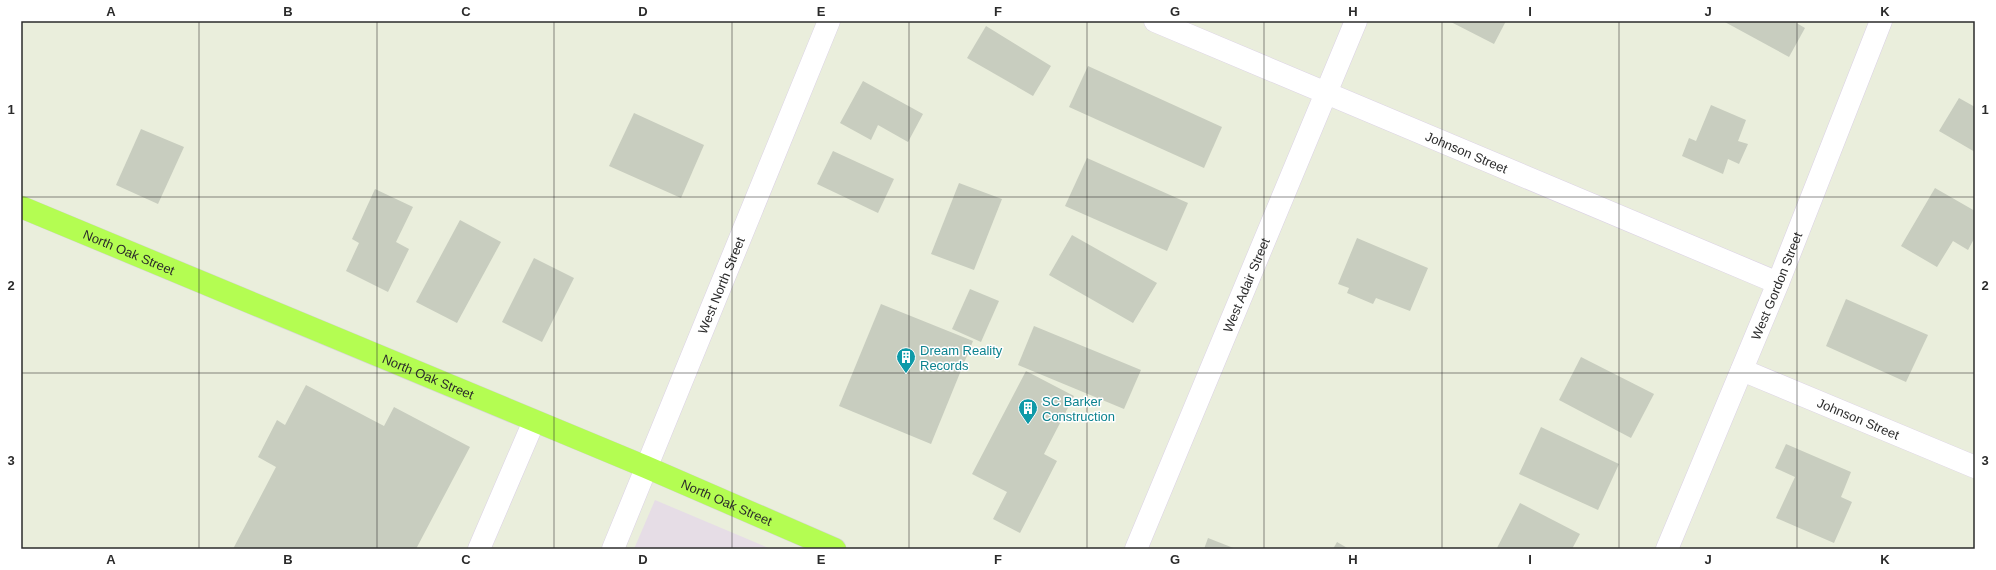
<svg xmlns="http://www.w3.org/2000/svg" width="1996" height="570" font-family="Helvetica,sans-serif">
<rect width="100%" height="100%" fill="#eaeedc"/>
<polygon fill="#e6dde6" points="655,500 771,549 634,549"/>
<g fill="#c8cdbf">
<polygon points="1449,21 1506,21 1494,44"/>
<polygon points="1723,21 1793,21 1805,28 1789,57"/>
<polygon points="986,26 1051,66 1033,96 967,58"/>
<polygon points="1088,66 1222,127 1204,168 1069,107"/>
<polygon points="863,81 923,114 908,142 878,125 871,140 840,123"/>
<polygon points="1959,98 1975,107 1975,152 1939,131"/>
<polygon points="1711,105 1746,120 1738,141 1748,144 1739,164 1728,159 1723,174 1682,156 1689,138 1696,141"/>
<polygon points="634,113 704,145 681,198 609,166"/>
<polygon points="141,129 184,147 158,204 116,185"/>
<polygon points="833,151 894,179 878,213 817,184"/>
<polygon points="1087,158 1188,203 1167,251 1065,206"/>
<polygon points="959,183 1002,199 974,270 931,254"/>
<polygon points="1935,188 1975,211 1975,237 1968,250 1953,241 1937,267 1901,246"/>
<polygon points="375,189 413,207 396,242 409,249 388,292 346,271 359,243 352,239"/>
<polygon points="460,220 501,242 457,323 416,302"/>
<polygon points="1072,235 1157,283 1133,323 1049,275"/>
<polygon points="1357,238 1428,268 1410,311 1376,298 1373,304 1347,293 1349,288 1338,284"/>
<polygon points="534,258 574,278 542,342 502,322"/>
<polygon points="970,289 999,301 981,342 952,329"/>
<polygon points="1846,299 1928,335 1906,382 1826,346"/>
<polygon points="881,304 973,341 931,444 839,406"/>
<polygon points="1034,326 1141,370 1124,409 1018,365"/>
<polygon points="1581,357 1654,394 1631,438 1559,400"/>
<polygon points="1026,371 1074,396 1044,454 1057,461 1020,533 993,519 1007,492 972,474"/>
<polygon points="306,385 384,426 394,407 470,447 416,549 233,549 276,467 258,457 277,420 285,425"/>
<polygon points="1541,427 1619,464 1598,510 1519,474"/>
<polygon points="1786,444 1851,472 1841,497 1852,502 1834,543 1776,518 1795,477 1775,468"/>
<polygon points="1520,503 1580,534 1572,549 1497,548"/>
<polygon points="1208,538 1236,549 1204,549"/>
<polygon points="1337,542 1349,549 1333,549"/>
</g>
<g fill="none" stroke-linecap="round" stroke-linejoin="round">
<defs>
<g id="minor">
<path id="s1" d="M1155 21 1778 283"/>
<path id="s2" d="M1742 370 1975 467"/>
<polyline points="479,549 534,421"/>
<path id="s3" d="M613 549 829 21"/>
<path id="s4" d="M1136 549 1356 21"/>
<path id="s5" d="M1667 549 1778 283 1881 21"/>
</g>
<g id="major">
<path id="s6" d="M21 207 646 467 835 549"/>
</g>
</defs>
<use href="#minor" stroke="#dbd1e5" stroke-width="23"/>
<use href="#major" stroke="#d5d5d5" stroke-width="23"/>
<use href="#minor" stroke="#fff" stroke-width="22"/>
<use href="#major" stroke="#b4fd52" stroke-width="22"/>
</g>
<path fill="none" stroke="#2b2b2b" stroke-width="1" stroke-opacity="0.55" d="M199 21V549M377 21V549M554 21V549M732 21V549M909 21V549M1087 21V549M1264 21V549M1442 21V549M1619 21V549M1797 21V549M21 197H1975M21 373H1975"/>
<defs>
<symbol id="building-pin" viewBox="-11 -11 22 30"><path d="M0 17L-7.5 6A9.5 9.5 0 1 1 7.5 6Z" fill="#0f9aa8" stroke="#fff"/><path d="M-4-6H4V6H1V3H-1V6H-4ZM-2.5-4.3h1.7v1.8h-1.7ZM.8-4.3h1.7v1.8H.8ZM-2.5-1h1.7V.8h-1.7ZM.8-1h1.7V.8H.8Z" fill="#fff"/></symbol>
</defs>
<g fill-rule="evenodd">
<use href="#building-pin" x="895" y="346" width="22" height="30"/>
<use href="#building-pin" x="1017" y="397" width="22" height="30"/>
</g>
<g text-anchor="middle" stroke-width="3" stroke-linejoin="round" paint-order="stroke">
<g font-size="13" fill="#2b2b2b" stroke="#fff">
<text dy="5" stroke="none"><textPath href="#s1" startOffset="338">Johnson Street</textPath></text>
<text dy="5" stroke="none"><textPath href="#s6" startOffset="117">North Oak Street</textPath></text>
<text dy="5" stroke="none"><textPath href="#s3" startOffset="285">West North Street</textPath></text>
<text dy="5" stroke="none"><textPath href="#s4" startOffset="286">West Adair Street</textPath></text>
<text dy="5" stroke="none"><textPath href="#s5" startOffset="285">West Gordon Street</textPath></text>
<text dy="5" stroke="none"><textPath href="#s6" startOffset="441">North Oak Street</textPath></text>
<text dy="5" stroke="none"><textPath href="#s2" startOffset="126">Johnson Street</textPath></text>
<text dy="5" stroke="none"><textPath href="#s6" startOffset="765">North Oak Street</textPath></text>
</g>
<g font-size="13" fill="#0d838f" stroke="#fff" text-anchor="start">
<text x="920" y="355">Dream Reality<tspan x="920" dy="15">Records</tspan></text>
<text x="1042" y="406">SC Barker<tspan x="1042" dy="15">Construction</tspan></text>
</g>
</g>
<rect width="1996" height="570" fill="none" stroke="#ffffff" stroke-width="44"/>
<rect x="22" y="22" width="1952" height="526" fill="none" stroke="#2b2b2b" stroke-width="1.5"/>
<g font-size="13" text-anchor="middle" font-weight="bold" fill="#2b2b2b">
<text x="111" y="16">A</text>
<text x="288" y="16">B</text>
<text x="466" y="16">C</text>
<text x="643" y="16">D</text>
<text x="821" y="16">E</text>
<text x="998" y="16">F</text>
<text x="1175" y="16">G</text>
<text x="1353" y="16">H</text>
<text x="1530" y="16">I</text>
<text x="1708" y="16">J</text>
<text x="1885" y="16">K</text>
<text x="11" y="114">1</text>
<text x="1985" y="114">1</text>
<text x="11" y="290">2</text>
<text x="1985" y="290">2</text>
<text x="11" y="465">3</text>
<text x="1985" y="465">3</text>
<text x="111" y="564">A</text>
<text x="288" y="564">B</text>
<text x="466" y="564">C</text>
<text x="643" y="564">D</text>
<text x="821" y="564">E</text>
<text x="998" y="564">F</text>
<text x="1175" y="564">G</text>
<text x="1353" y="564">H</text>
<text x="1530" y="564">I</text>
<text x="1708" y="564">J</text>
<text x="1885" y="564">K</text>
</g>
</svg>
